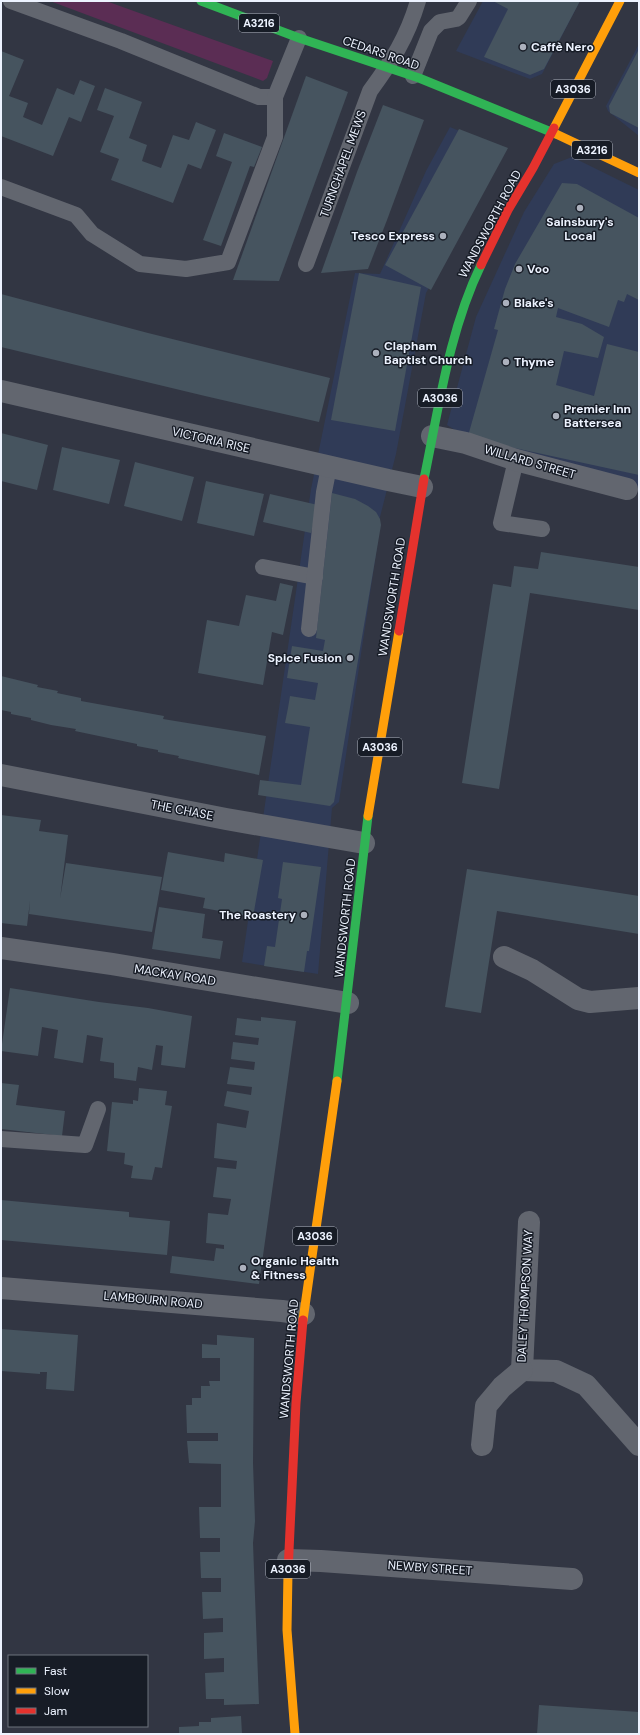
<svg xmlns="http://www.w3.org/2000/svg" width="640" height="1735" font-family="'DM Sans',sans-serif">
<rect width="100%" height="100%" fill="#323643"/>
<g fill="#303b57">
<polygon points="483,1 580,1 542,74 530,79 456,51"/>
<polygon points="639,44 639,136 608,111 606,106"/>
<polygon points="450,127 502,149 426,293 396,454 379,521 379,533 339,802 332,808 318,974 242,962 311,489 355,273 380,274 426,171"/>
<polygon points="572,157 639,190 639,488 463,435 447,425 476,317 524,212 554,164"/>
</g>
<polygon fill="#5b2d54" points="50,1 106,1 273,61 267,78 263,81"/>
<g fill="#46545f">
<polygon points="493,1 580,1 544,69 530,75 484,57 508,9"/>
<polygon points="639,49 639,128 610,113 609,106"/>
<polygon points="1,51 24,60 9,96 28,103 23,117 42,125 57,88 74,95 80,80 95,86 81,122 69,117 53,156 1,136"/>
<polygon points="306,76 348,92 279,281 233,280"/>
<polygon points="105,88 142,102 129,138 147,145 142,161 161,168 173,135 189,140 196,122 216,130 201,169 188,164 173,203 111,180 119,159 100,152 114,116 97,110"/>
<polygon points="383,105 424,120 387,220 368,269 321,273 357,172"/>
<polygon points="459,129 508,148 431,290 385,265"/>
<polygon points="224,133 262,147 254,167 250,166 221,246 203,240 232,162 216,156"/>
<polygon points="562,183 577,184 639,218 639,300 627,294 624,302 618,300 609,327 558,308 556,317 582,324 604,337 598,358 564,351 556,385 594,396 607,344 639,352 639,475 510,447 468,436 498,330 494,329 505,289 515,264"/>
<polygon points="359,273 421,287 395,431 331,420"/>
<polygon points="1,294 148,333 330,378 319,422 205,396 1,347"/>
<polygon points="1,433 48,445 37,490 1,481"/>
<polygon points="62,447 120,460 109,504 53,490"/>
<polygon points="135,462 194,477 182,521 124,506"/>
<polygon points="206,481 264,494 254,536 197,523"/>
<polygon points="332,493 355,499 368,506 376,512 380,519 381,525 334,802 330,806 258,795 260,780 301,785 310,727 285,723 288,708 290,696 315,700 318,683 287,678 292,646 323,651 325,640 316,638"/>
<polygon points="270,494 318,505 311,533 263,522"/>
<polygon points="541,552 639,567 639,610 530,593 499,789 462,783 493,584 511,587 514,566 538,569"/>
<polygon points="280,583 293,586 283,635 272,632 263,685 198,673 207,620 239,626 246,595 276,601"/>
<polygon points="1,676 38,685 37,687 58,691 57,693 81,698 81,701 164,716 163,719 266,736 259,775 178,758 179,756 158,752 158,750 137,746 137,744 75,731 76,729 51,725 31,720 31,718 11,714 11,712 1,710"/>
<polygon points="1,815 41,820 39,831 68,835 60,899 66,863 162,877 152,932 29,914 30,901 27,926 1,923"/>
<polygon points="168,852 224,862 225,853 263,860 253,917 203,908 205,898 161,890"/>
<polygon points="283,862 321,867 309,951 307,951 304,972 264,966 267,946 275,947 282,899 278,898"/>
<polygon points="467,869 639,896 639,934 497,911 481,1013 445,1007"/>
<polygon points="159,907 205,914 202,938 223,941 220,959 152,949"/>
<polygon points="10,988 99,1002 148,1008 192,1016 185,1068 161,1065 163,1046 156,1045 152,1070 138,1067 136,1081 114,1078 114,1063 100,1061 103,1038 87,1035 83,1063 54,1058 58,1030 42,1027 38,1056 1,1051"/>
<polygon points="261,1017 296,1021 259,1284 170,1273 172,1256 214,1261 216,1248 224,1249 224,1245 206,1243 208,1213 228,1215 231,1199 213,1197 217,1167 236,1169 237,1161 214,1158 217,1123 246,1128 249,1111 224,1106 227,1091 251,1095 252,1087 227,1084 230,1067 254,1070 255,1062 231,1059 233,1042 258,1045 259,1038 235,1035 237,1018 261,1021"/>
<polygon points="1,1083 19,1085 16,1105 65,1111 62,1136 1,1129"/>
<polygon points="139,1088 167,1091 165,1105 172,1106 162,1168 155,1167 152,1180 131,1178 133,1166 124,1164 125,1153 107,1151 112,1102 133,1104 133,1100 138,1101"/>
<polygon points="1,1200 129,1212 129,1217 170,1221 167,1255 1,1240"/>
<polygon points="1,1329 78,1335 74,1391 46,1389 47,1372 40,1372 40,1374 1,1371"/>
<polygon points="217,1335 254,1338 253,1463 255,1521 253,1543 259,1704 224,1705 224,1699 206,1699 205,1673 224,1672 224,1658 204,1659 204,1633 223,1632 223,1618 203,1619 202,1592 221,1592 221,1578 201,1578 200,1552 220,1552 220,1538 200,1538 199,1507 221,1507 221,1464 189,1463 187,1441 218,1441 218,1433 187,1433 186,1405 192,1405 192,1398 201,1398 201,1386 210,1386 209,1381 220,1381 220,1358 202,1358 202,1344 217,1345"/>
<polygon points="539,1705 639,1712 639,1734 537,1734"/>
<polygon points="241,1716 242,1734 179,1734 179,1727 199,1726 199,1722 211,1722 211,1718"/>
</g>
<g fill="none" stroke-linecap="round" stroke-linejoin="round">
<g stroke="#62666f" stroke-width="16">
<polyline points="11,1 121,41 259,97 275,97"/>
<polyline points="413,76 431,31 440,22 456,19 459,17 469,1"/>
<polyline points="1,187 76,215 92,234 140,264 186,269 228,262 275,137 275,97 299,38"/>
<path d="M306 264 370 91C392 61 407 38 418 1"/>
<polyline points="516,460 501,523 542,529"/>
<polyline points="263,567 315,577"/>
<polyline points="309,629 324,492 329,467"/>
<polyline points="1,1139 85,1145 98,1109"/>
</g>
<g stroke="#62666f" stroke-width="22">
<polyline points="1,391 388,480 422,487"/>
<polyline points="432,436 466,443 516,460 627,489"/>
<polyline points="1,775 226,819 364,843"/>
<polyline points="1,948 112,964 348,1003"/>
<polyline points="504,957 532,970 578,999 590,1002 639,998"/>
<polyline points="529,1222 522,1370 556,1371 586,1385 639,1445"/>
<polyline points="1,1288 282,1311 304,1314"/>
<polyline points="482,1445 486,1406 502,1387 522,1370"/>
<polyline points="288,1560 321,1561 572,1579"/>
</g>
<g stroke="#30b455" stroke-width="9">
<polyline points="201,1 299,38 419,78 556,134"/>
<path d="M424 479C439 407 449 331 481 265"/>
<polyline points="337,1081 368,816"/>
</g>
<g stroke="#ff9f0a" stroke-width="9">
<polyline points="554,128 620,1"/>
<polyline points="556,134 639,173"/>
<polyline points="368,816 399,631"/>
<polyline points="303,1320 337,1081"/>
<polyline points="288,1572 287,1630 295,1734"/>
</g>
<g stroke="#e5322d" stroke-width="9">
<polyline points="481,265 508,210 533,168 554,128"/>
<polyline points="399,631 424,479"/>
<polyline points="288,1572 296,1403 303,1320"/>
</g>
</g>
<g fill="#acb1bd" stroke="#171c26" stroke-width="1.5">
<circle cx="523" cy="47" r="4"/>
<circle cx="580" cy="208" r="4"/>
<circle cx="443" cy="236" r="4"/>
<circle cx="519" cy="269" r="4"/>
<circle cx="506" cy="303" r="4"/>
<circle cx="376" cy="353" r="4"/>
<circle cx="506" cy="362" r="4"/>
<circle cx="556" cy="416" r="4"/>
<circle cx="350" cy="658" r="4"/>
<circle cx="304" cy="915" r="4"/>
<circle cx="243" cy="1268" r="4"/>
</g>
<g text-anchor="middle" stroke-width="3" stroke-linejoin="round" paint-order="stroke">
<g fill="#171c26" stroke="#adb2be" stroke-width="1">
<rect x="239" y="14" width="40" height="18" rx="3"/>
<rect x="551" y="80" width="44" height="18" rx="3"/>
<rect x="572" y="141" width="40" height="18" rx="3"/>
<rect x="418" y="389" width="44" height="18" rx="3"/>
<rect x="358" y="738" width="44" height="18" rx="3"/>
<rect x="293" y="1227" width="44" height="18" rx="3"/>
<rect x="266" y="1560" width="44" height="18" rx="3"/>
</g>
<g font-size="11" font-weight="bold" fill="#edf3ff">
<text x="259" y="27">A3216</text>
<text x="573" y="93">A3036</text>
<text x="592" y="154">A3216</text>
<text x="440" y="402">A3036</text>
<text x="380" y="751">A3036</text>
<text x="315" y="1240">A3036</text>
<text x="288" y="1573">A3036</text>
</g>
<g font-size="12" font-weight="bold" fill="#edf3ff" stroke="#171c26" text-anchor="start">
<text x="531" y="51">Caffè Nero</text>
<text x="580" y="226" text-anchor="middle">Sainsbury's<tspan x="580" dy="14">Local</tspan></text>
<text x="435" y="240" text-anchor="end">Tesco Express</text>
<text x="527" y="273">Voo</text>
<text x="514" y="307">Blake's</text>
<text x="384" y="350">Clapham<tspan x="384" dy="14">Baptist Church</tspan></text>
<text x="514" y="366">Thyme</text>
<text x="564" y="413">Premier Inn<tspan x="564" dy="14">Battersea</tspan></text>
<text x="342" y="662" text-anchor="end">Spice Fusion</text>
<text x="296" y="919" text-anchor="end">The Roastery</text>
<text x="251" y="1265">Organic Health<tspan x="251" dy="14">&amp; Fitness</tspan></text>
</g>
<g font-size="12" fill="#edf3ff" stroke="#171c26">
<text transform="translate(381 53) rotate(19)" y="4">CEDARS ROAD</text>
<text transform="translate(343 164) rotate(-70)" y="4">TURNCHAPEL MEWS</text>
<text transform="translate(490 224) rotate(-62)" y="4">WANDSWORTH ROAD</text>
<text transform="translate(211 440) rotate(13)" y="4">VICTORIA RISE</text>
<text transform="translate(530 462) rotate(16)" y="4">WILLARD STREET</text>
<text transform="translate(392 597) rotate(-81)" y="4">WANDSWORTH ROAD</text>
<text transform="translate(182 810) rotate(11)" y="4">THE CHASE</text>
<text transform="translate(345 918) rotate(-84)" y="4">WANDSWORTH ROAD</text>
<text transform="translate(175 975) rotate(9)" y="4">MACKAY ROAD</text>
<text transform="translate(525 1296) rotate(-87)" y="4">DALEY THOMPSON WAY</text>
<text transform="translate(153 1300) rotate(5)" y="4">LAMBOURN ROAD</text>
<text transform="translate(289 1359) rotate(-85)" y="4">WANDSWORTH ROAD</text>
<text transform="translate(430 1568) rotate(4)" y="4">NEWBY STREET</text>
</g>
</g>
<rect width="640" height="1735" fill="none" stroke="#edf3ff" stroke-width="4"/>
<rect x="8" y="1655" width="140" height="72" fill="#171c26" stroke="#6d727d"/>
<rect x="16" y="1668" width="20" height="6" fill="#30b455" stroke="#6d727d"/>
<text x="44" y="1675" font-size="12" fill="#edf3ff">Fast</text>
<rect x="16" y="1688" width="20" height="6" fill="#ff9f0a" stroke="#6d727d"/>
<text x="44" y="1695" font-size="12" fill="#edf3ff">Slow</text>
<rect x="16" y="1708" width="20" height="6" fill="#e5322d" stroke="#6d727d"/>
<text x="44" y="1715" font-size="12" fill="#edf3ff">Jam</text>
</svg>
